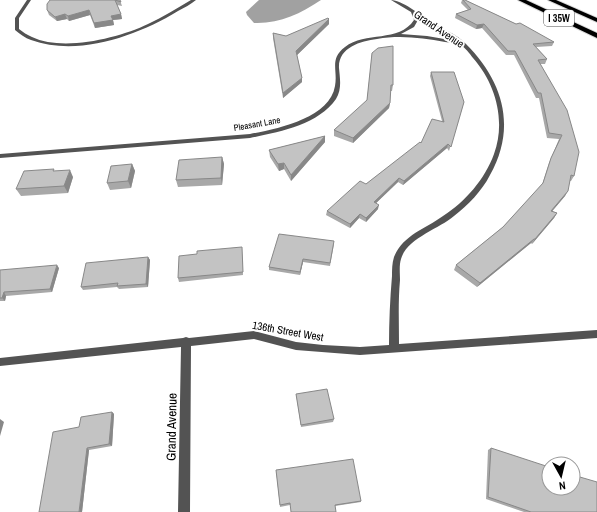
<svg xmlns="http://www.w3.org/2000/svg" width="597" height="512" font-family="'Archivo Narrow',sans-serif">
<rect width="100%" height="100%" fill="#fff"/>
<path fill="#a1a1a1" d="M259 0H321C300 14 279 24 254 23L247 15 246 12Z"/>
<g fill="none" stroke-linecap="round" stroke-linejoin="round">
<defs>
<g id="motorway">
<polygon points="518,0 526,0 597,33 597,38"/>
<polygon points="548,0 556,0 597,18 597,22"/>
</g>
</defs>
<use href="#motorway" stroke="#dbdbdb" stroke-width="2"/>
<g fill="#535353" fill-rule="evenodd">
<path d="M27 0H31L19 18V29C23 32 27 35 32 37 63 52 119 38 148 24 163 17 177 8 191 0H196C191 4 184 8 178 11 137 36 78 57 31 40 25 38 20 34 15 30V18Z"/>
<path d="M391 0C402 0 420 15 430 21 441 28 458 35 466 44 503 81 517 127 490 175 482 191 468 205 454 216 439 229 407 238 401 259 399 265 400 274 400 280 398 302 399 323 399 344L597 330V338L360 355 296 350 254 339 191 346 190 512H178L181 347 0 366V358L183 338 186 337 189 338 254 331 296 342 323 345 360 347 389 345C389 322 390 299 392 276 392 270 392 263 394 257 403 235 425 229 443 216 465 202 485 179 494 154 506 121 496 84 473 58 470 54 465 47 460 45 456 43 450 43 445 42 423 38 400 35 377 39 360 41 338 48 339 68 340 79 342 89 336 99 318 125 279 132 250 138L0 158V154L250 134C277 129 330 118 335 86 338 70 329 59 345 47 365 31 399 43 414 20L411 12ZM417 17 456 41 427 36 401 34 414 27 418 20Z"/>
</g>
<use href="#motorway" fill="#000" fill-rule="evenodd"/>
</g>
<g fill="#a8a8a8">
<polygon points="120,0 122,6 117,5 121,14 122,19 113,20 114,25 95,28 90,15 69,21 67,19 57,21 49,15 47,10"/>
<polygon points="462,0 465,0 554,42 552,46 536,47 547,59 545,64 540,64 574,176 571,181 570,181 565,196 552,211 557,213 554,218 532,244 531,243 477,287 454,270 456,265 503,227 542,185 549,163 559,139 547,138 539,98 536,98 514,55 506,55 482,28 476,29 455,18 456,14 468,10 461,3"/>
<polygon points="329,19 329,24 297,55 302,78 302,82 283,98 273,38 273,33 286,36"/>
<polygon points="372,53 393,85 392,91 390,91 390,103 389,108 353,143 334,136 334,130 367,101"/>
<polygon points="431,72 464,102 449,151 447,148 403,185 398,182 376,203 378,209 366,222 359,218 350,228 326,215 327,211 366,184 421,143 442,121 430,76"/>
<polygon points="325,136 325,142 291,181 284,169 279,171 270,157 269,150"/>
<polygon points="222,157 224,164 222,185 178,187 176,180"/>
<polygon points="132,164 135,171 131,188 110,190 107,183"/>
<polygon points="55,171 73,177 68,193 21,196 16,189"/>
<polygon points="334,244 330,266 303,262 300,275 269,270 269,267"/>
<polygon points="242,250 243,275 179,282 178,278"/>
<polygon points="148,257 150,260 148,287 119,289 117,287 83,290 81,287"/>
<polygon points="59,268 52,292 6,296 5,301 0,301 0,270"/>
<polygon points="296,394 334,419 333,422 301,427"/>
<polygon points="112,412 114,414 112,446 89,450 82,512 79,427"/>
<polygon points="491,448 597,512 524,512 486,499 488,450"/>
<polygon points="276,470 361,501 361,502 335,506 290,505 280,507"/>
</g>
<g fill="#888">
<polygon points="89,10 90,15 69,21 68,16"/>
<polygon points="65,14 67,19 57,21 55,17"/>
<polygon points="121,14 122,19 113,20 114,25 95,28 94,23 111,16"/>
<polygon points="329,19 329,24 296,56 296,51"/>
<polygon points="484,24 482,28 476,29 477,25"/>
<polygon points="302,78 302,82 283,98 283,93"/>
<polygon points="390,103 389,108 353,143 353,138"/>
<polygon points="325,136 325,142 291,181 291,175"/>
<polygon points="448,144 447,148 403,185 404,181"/>
<polygon points="222,157 224,164 222,185 221,178"/>
<polygon points="284,163 284,169 279,171 278,164"/>
<polygon points="132,164 135,171 131,188 128,181"/>
<polygon points="70,170 73,177 68,193 64,186"/>
<polygon points="399,178 398,182 373,206 374,202"/>
<polygon points="568,191 565,196 549,215 551,211"/>
<polygon points="379,205 378,209 366,222 366,218"/>
<polygon points="557,213 554,218 532,244 535,239"/>
<polygon points="360,214 359,218 350,228 350,224"/>
<polygon points="534,239 531,243 477,287 480,283"/>
<polygon points="148,257 150,260 148,287 146,284"/>
<polygon points="303,259 303,262 300,275 300,272"/>
<polygon points="57,265 59,268 52,292 50,289"/>
<polygon points="4,292 6,296 5,301 2,298"/>
<polygon points="112,412 114,414 112,446 109,444"/>
<polygon points="0,419 4,422 0,436"/>
<polygon points="87,448 89,450 82,512 79,512"/>
</g>
<g fill="#c3c3c3" stroke="#888">
<polygon points="50,0 120,0 121,2 115,0 121,14 111,16 113,20 94,23 89,10 68,16 65,14 55,17 47,10 47,4"/>
<polygon points="463,0 465,0 516,24 520,23 554,42 533,44 547,59 538,60 567,110 579,152 574,176 571,175 568,191 551,211 557,213 535,239 534,239 480,283 456,265 503,227 543,183 551,158 562,135 549,133 541,93 538,93 515,51 508,51 484,24 477,25 456,14 471,9"/>
<polygon points="328,18 329,19 296,51 302,78 283,93 273,33 286,36"/>
<polygon points="393,46 393,85 391,85 390,103 353,138 334,130 367,100 372,53 378,48"/>
<polygon points="431,72 454,72 464,102 451,147 448,144 404,181 399,178 374,202 379,205 366,218 360,214 350,224 327,211 360,181 366,184 420,142 421,143 432,119 444,122"/>
<polygon points="325,136 291,175 284,163 278,164 269,150"/>
<polygon points="222,157 221,178 176,180 179,160"/>
<polygon points="132,164 128,181 107,183 111,166"/>
<polygon points="54,169 53,171 70,170 64,186 16,189 24,171"/>
<polygon points="279,234 334,241 330,263 303,259 300,272 269,267"/>
<polygon points="242,247 243,272 178,278 179,256 197,254 197,251"/>
<polygon points="148,257 146,284 117,286 118,283 81,287 86,263"/>
<polygon points="57,265 50,289 4,292 2,298 0,298 0,270"/>
<polygon points="327,389 334,419 301,425 296,394"/>
<polygon points="112,412 109,444 87,448 79,512 39,512 53,432 79,427 81,417"/>
<polygon points="491,448 549,467 549,488 573,488 573,475 597,482 597,512 531,512 488,497"/>
<polygon points="353,459 361,501 335,505 336,512 291,512 290,503 280,505 276,470"/>
</g>
<g text-anchor="middle" stroke-width="4" stroke-linejoin="round" paint-order="stroke">
<g font-size="9" fill="#000" stroke="#fff">
<text transform="translate(257 124) rotate(-10)" y="3">Pleasant Lane</text>
</g>
<rect fill="#fff" stroke="#4c4c4c" stroke-width="1" x="544" y="10" width="30" height="16" rx="3"/>
<g font-size="10" font-weight="bold" fill="#000">
<text x="559" y="22">I 35W</text>
</g>
<g font-size="11" fill="#000" stroke="#fff">
<text transform="translate(439 29) rotate(34)" y="4">Grand Avenue</text>
<text transform="translate(288 331) rotate(10)" y="4">136th Street West</text>
</g>
<g font-size="13" fill="#000" stroke="#fff">
<text transform="translate(171 427) rotate(-89)" y="5">Grand Avenue</text>
</g>
</g>
<g transform="translate(561 476) rotate(172)"><circle r="19" fill="#ffffff" stroke="#999999"/>
<path d="M0-3L7 15L0 10L-7 15Z" fill="#000000"/>
<text y="-6" font-size="11" font-weight="bold" text-anchor="middle" fill="#000000">N</text>
</g>
</svg>
